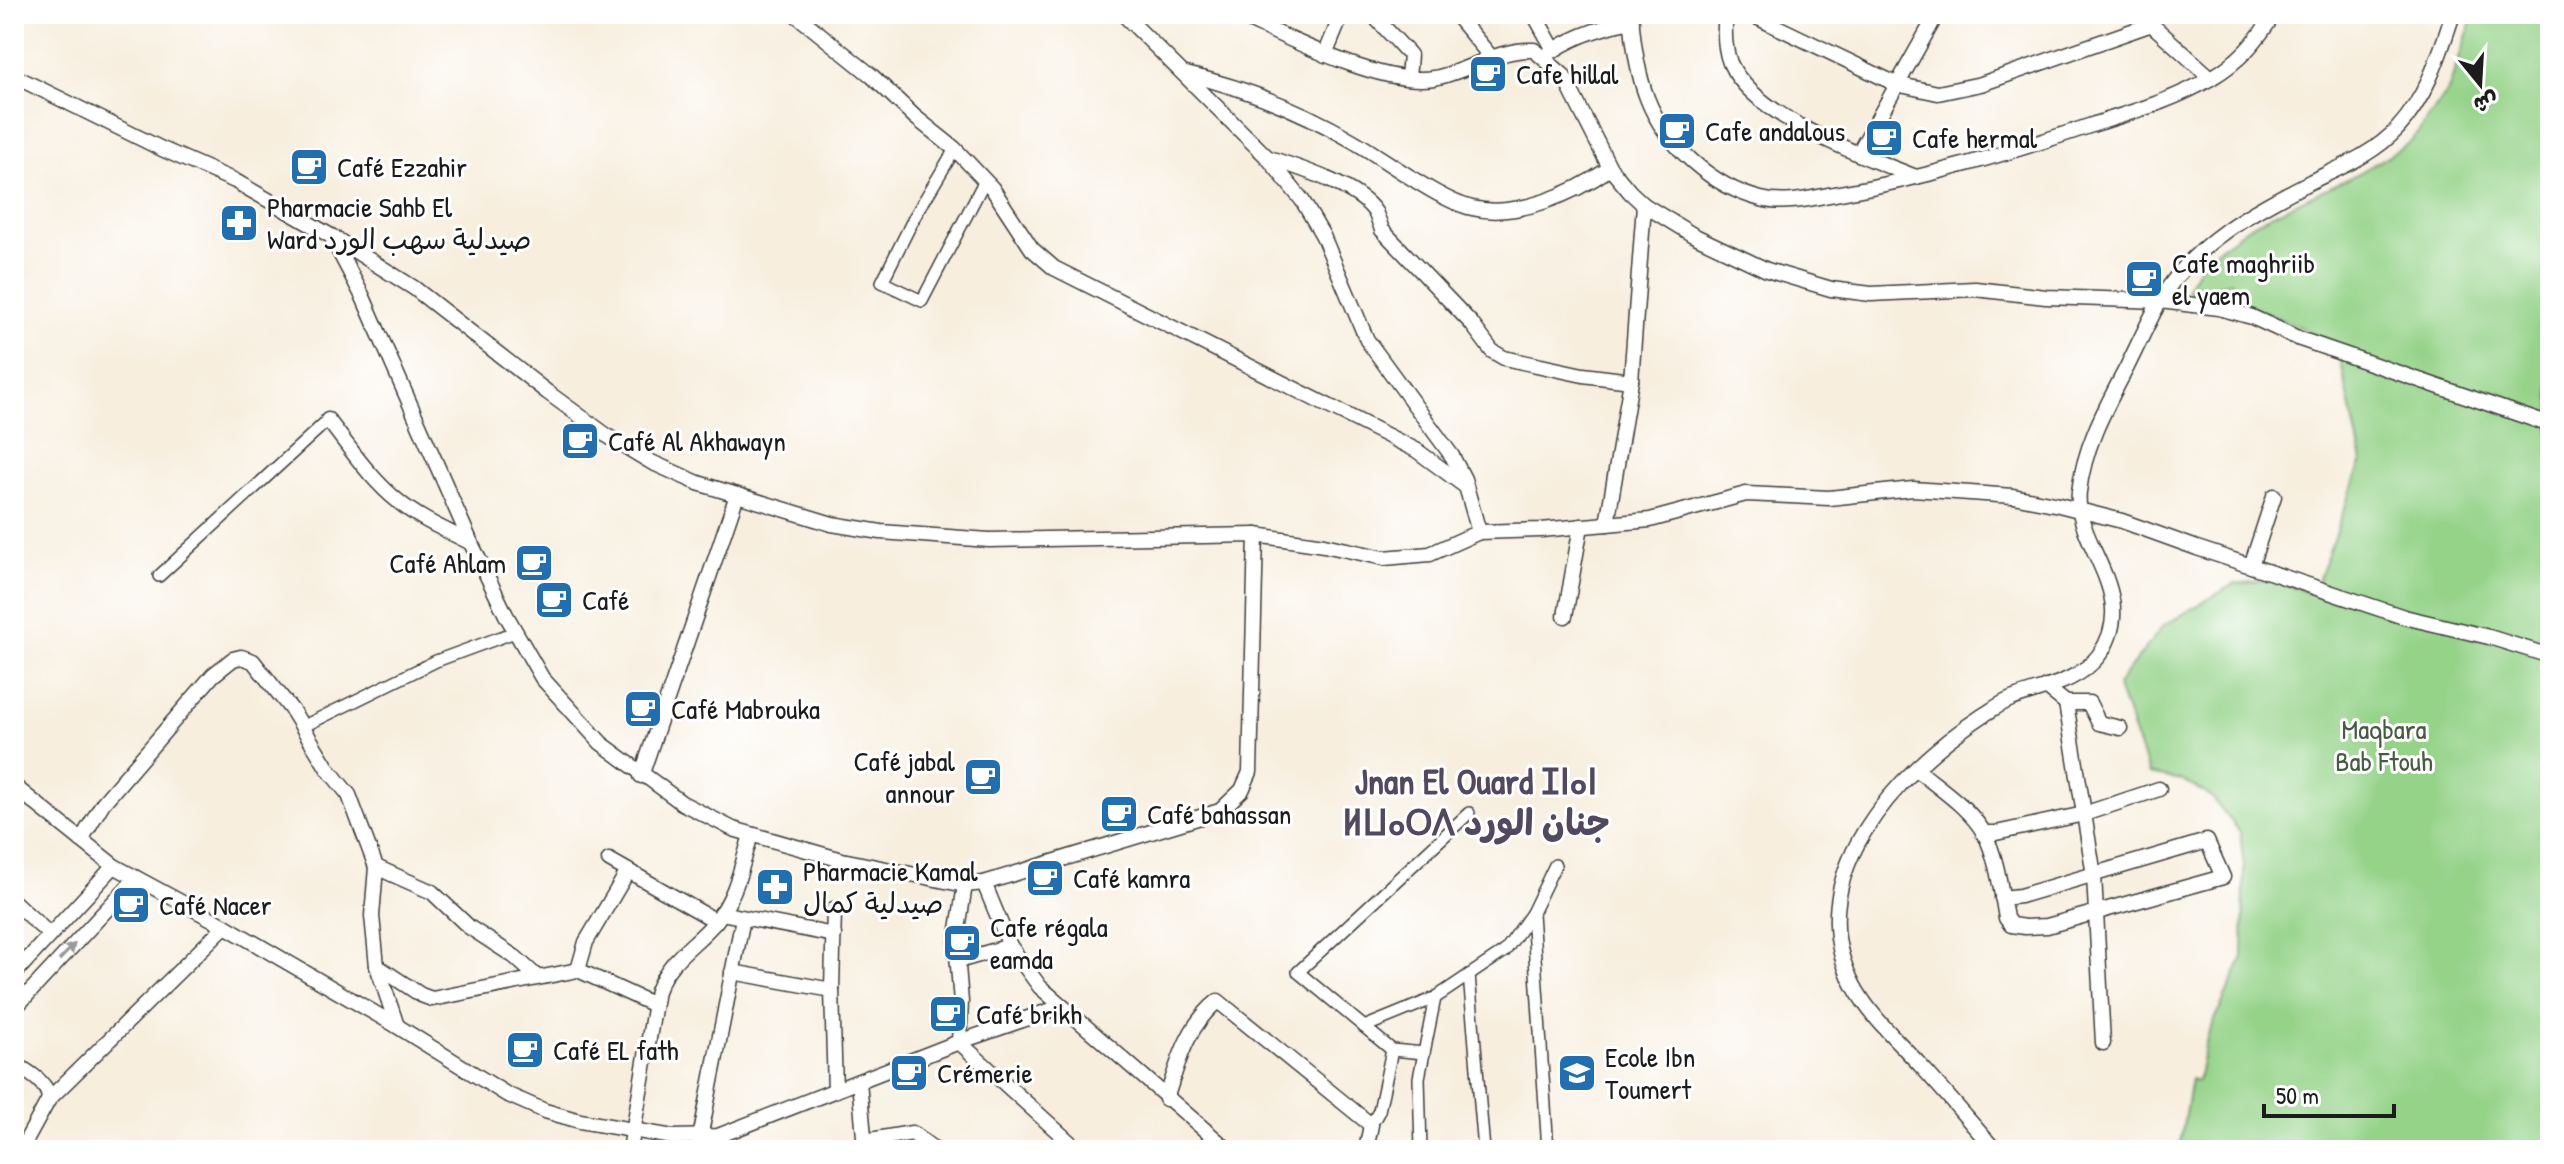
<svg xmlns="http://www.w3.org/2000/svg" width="2564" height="1164" font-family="'Patrick Hand','Playpen Sans Arabic','Noto Sans Tifinagh',sans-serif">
<rect width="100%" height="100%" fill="#fff"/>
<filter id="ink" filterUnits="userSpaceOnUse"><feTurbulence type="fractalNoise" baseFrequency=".0125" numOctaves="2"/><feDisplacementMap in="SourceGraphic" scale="16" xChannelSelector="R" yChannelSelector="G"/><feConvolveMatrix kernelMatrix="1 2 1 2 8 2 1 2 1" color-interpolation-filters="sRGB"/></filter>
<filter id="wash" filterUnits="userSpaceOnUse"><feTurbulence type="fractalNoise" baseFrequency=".006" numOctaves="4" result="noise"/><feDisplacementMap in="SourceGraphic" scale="32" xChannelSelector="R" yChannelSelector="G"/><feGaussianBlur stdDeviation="1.8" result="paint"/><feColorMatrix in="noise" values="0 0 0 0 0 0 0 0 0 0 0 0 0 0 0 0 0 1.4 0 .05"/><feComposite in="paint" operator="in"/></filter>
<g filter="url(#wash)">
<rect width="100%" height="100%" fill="#f7eede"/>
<polygon fill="#95d389" stroke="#587852" stroke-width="2" points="2474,14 2550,14 2550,1150 2179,1150 2191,1079 2198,1081 2207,1038 2243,957 2244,866 2240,832 2211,796 2181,780 2149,774 2117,685 2163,626 2234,584 2272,580 2313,594 2362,461 2337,343 2257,309 2241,299 2232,281 2191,293 2187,288 2203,260 2254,223 2359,173 2412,141 2448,91"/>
</g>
<g filter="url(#ink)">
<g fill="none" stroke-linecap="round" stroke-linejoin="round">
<defs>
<g id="pedestrian">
<polyline points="955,149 915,216 882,282 922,301 985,180"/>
<polyline points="159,576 328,420"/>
<polyline points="304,726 436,661 515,632"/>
<polyline points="1532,913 1548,1150"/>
<polyline points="1469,975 1484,1150"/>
<polyline points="1364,1027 1435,998 1505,951 1532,913 1555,865"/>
<polyline points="1392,1050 1424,1053"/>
<polyline points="1371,1125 1379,1111 1392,1050 1298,972 1469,813"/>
<polyline points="1421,1150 1419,1078 1435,998"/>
</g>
<g id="minor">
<polyline points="795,14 872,76 915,117 955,149 992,188 1032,249 1054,268 1416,450 1465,486"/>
<path d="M1236 14C1284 36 1382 87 1434 78 1468 72 1498 48 1534 50L1563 75 1610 168 1630 192 1644 205 1693 235 1767 270 1831 289 1871 294 1975 289 2046 297 2160 301 2219 308 2252 317 2300 339 2550 425"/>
<polyline points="1372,14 1410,55 1408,78"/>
<polyline points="1455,14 1491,57"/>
<polyline points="1534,14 1554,50"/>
<path d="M1631 14C1633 41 1637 72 1647 98 1665 145 1713 187 1761 199 1786 206 1815 197 1840 193 1926 178 2009 153 2092 125 2132 112 2175 100 2211 78 2239 62 2256 42 2274 14"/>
<path d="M1726 14C1724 30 1724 47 1730 63 1754 117 1862 156 1916 177"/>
<polyline points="1750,14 1896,84 1938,93 1981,84 2152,24"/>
<polyline points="2140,14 2211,78"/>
<polyline points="1325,55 1342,14"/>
<path d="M1544 57C1569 38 1601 27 1632 21"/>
<path d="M1186 74C1245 88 1303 111 1355 142 1386 160 1440 201 1472 208 1516 219 1575 193 1610 168"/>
<polyline points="14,76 162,149 235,181 331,236 363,297 471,543 506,615 542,678 601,743 682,803 733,829 842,860 965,885 984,883 1220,811 1242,790 1250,772 1256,535"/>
<polyline points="1858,154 1937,14"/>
<path d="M1269 158C1297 167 1358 186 1375 212 1378 218 1380 224 1382 230L1471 323 1492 351 1504 358 1583 375 1631 381"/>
<polyline points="333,237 414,288 547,392 606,435 651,462 698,483 832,524 881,532 989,540 1256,535 1324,545 1384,558 1430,554 1479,532 1464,479 1452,456 1367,340 1323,236 1302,200 1268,158 1123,14"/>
<path d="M328 420C350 448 371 480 399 502 421 520 446 530 471 543"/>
<polyline points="1607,524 1631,381 1644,205"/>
<polyline points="1479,532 1541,530 1650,520 1746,494 1829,498 1913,489 2013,496 2059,505 2122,521 2197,548 2404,617 2489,637 2550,656"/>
<polyline points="2251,566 2274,496"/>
<polyline points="1565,616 1581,526"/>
<polyline points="2046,687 2066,703 2089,703 2099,723 2120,728"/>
<polyline points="2066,703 2094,875 2103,1043"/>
<path d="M1916 769C1939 788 1969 807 1984 833 1997 857 2001 891 2006 918L2011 925 2025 927 2047 926 2223 877 2207 841 2020 896 2002 898"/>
<polyline points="641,776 737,495"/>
<polyline points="14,786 114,866 225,926 397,1026 506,1094 545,1111 580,1121 673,1137 718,1136 959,1042 1060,1007"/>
<polyline points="1983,833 1996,833 2084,814 2159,789"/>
<polyline points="81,840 103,803 213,675 233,659 241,657 253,661 294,713 328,769 349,795 376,867 372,916 377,966 397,1026"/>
<polyline points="609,860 716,921"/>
<polyline points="376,867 432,892 469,927 515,957 537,977"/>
<polyline points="984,883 1010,946 1040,987 1228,1150"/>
<polyline points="965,885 956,942 961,1002 959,1042 1078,1150"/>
<polyline points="14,902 49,934"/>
<polyline points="834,909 832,990 835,1090"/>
<polyline points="721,913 834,935"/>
<polyline points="958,961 1010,946"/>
<polyline points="377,966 421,995 432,999 578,970 652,1004"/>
<polyline points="578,970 586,942 628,871"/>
<polyline points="732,972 832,990"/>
<polyline points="14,974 114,866"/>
<polyline points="14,1009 136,878"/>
<path d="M14 1063C27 1072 48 1082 49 1099L21 1150"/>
<polyline points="859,1081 865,1148"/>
<polyline points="49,1099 225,926"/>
<path d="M1166 1099C1178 1063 1187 1025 1218 1001L1371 1125 1366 1150"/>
<polyline points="700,1138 743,918"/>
<polyline points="864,1141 912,1133 935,1150"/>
<path d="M630 1150 657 991C670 957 694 947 716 921 736 897 742 864 751 835"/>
<path d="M1995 1150C1970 1122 1946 1093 1921 1066 1898 1041 1870 1016 1854 986 1796 878 1897 772 1982 716 1992 710 2002 702 2014 698 2044 687 2079 682 2099 655 2142 595 2073 544 2079 492 2084 446 2106 407 2127 367 2138 345 2148 322 2160 301 2193 243 2253 211 2310 182 2341 167 2374 154 2398 128 2427 97 2440 53 2453 14"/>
</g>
</defs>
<use href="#pedestrian" stroke="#3d3c39" stroke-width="14"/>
<use href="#minor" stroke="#3d3c39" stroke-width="17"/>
<use href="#pedestrian" stroke="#fff" stroke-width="11"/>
<use href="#minor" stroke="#fff" stroke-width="14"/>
</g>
<defs><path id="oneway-solid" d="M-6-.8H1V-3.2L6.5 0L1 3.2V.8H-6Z" transform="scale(2)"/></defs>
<use fill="#999" href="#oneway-solid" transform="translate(67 952) rotate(-47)"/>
</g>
<defs>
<symbol id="cafe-square" viewBox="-11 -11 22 22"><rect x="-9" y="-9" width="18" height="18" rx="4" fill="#1f6fb2" stroke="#fff"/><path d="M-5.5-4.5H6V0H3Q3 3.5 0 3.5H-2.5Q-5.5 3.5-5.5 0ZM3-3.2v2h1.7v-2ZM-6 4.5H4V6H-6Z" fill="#fff"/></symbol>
<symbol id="pharmacy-square" viewBox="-11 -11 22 22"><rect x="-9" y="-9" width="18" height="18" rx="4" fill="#1f6fb2" stroke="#fff"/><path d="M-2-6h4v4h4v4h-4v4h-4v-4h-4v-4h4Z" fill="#fff"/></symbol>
<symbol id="school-square" viewBox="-11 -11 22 22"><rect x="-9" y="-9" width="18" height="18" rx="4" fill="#1f6fb2" stroke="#fff"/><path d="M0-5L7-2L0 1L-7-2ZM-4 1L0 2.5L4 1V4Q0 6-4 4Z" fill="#fff"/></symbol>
</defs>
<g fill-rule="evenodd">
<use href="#cafe-square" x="1466" y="52" width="44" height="44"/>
<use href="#cafe-square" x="1655" y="109" width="44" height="44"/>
<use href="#cafe-square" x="1862" y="116" width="44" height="44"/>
<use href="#cafe-square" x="287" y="145" width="44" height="44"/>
<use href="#pharmacy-square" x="217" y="201" width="44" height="44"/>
<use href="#cafe-square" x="2122" y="257" width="44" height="44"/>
<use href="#cafe-square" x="558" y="419" width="44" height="44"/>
<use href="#cafe-square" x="512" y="541" width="44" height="44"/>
<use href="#cafe-square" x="532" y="578" width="44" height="44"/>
<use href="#cafe-square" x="621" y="687" width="44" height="44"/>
<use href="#cafe-square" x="961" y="755" width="44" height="44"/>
<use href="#cafe-square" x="1097" y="792" width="44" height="44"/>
<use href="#cafe-square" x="1023" y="856" width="44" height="44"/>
<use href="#pharmacy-square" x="753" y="865" width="44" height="44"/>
<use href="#cafe-square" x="109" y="883" width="44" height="44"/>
<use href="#cafe-square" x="940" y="921" width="44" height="44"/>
<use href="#cafe-square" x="926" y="992" width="44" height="44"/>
<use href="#cafe-square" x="503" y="1028" width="44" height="44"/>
<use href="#cafe-square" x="887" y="1051" width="44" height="44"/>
<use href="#school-square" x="1555" y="1051" width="44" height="44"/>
</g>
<g text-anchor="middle" stroke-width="6" stroke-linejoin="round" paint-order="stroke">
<g font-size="28" fill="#1c1c1c" stroke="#fff" text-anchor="start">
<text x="1516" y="84">Cafe hillal</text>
<text x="1705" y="141">Cafe andalous</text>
<text x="1912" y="148">Cafe hermal</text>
<text x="337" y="177">Café Ezzahir</text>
<text x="267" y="217">Pharmacie Sahb El<tspan x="267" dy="32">Ward صيدلية سهب الورد</tspan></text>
<text x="2172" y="273">Cafe maghriib<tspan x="2172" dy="32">el yaem</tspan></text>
<text x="608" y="451">Café Al Akhawayn</text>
<text x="506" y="573" text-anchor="end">Café Ahlam</text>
<text x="582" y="610">Café</text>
<text x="671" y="719">Café Mabrouka</text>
<text x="955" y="771" text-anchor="end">Café jabal<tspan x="955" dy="32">annour</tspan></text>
<text x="1147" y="824">Café bahassan</text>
<text x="803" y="881">Pharmacie Kamal<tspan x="803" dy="32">صيدلية كمال</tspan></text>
<text x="1073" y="888">Café kamra</text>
<text x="159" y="915">Café Nacer</text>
<text x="990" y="937">Cafe régala<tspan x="990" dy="32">eamda</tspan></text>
<text x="976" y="1024">Café brikh</text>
<text x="553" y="1060">Café EL fath</text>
<text x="1605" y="1067">Ecole Ibn<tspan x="1605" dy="32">Toumert</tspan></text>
<text x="937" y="1083">Crémerie</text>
</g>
<g font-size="28" fill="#465c42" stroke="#fff">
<text x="2384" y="739">Maqbara<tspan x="2384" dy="32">Bab Ftouh</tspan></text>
</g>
<g font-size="36" font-weight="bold" fill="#52485f" stroke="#fff">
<text x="1476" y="794">Jnan El Ouard ⵊⵏⴰⵏ<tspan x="1476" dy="41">ⵍⵡⴰⵔⴷ جنان الورد</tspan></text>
</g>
</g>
<rect width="2564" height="1164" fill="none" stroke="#fff" stroke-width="48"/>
<g transform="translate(2480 84) rotate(162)" stroke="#ffffff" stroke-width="6" paint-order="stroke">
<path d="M0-6L14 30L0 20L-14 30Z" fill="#1c1c1c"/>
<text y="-12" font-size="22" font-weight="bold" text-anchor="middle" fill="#1c1c1c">ش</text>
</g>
<path d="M2264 1104v12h130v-12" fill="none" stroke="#1c1c1c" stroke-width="4"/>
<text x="2276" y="1104" font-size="24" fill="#1c1c1c" stroke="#ffffff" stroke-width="6" paint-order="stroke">50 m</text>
</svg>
